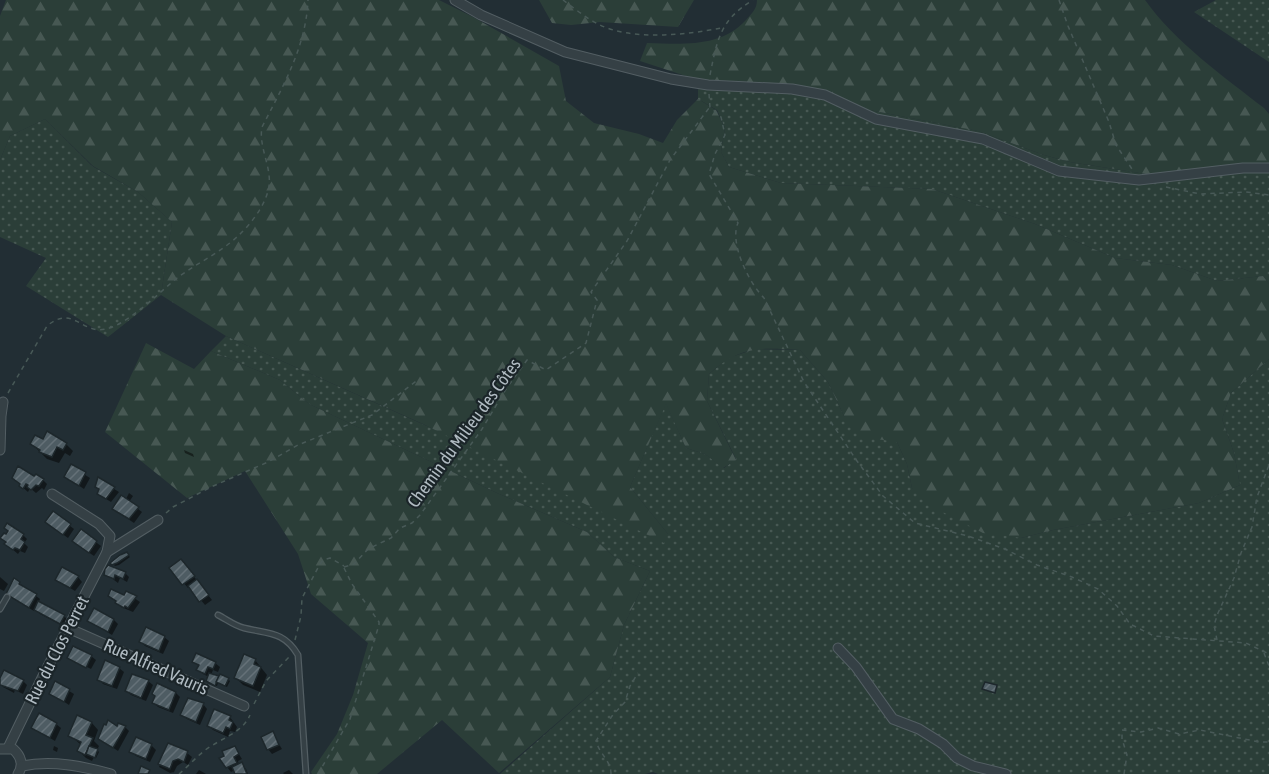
<svg xmlns="http://www.w3.org/2000/svg" width="1269" height="774" font-family="'Asap Condensed',sans-serif">
<defs>
<pattern id="grass-dots" width="8" height="8" patternUnits="userSpaceOnUse" patternTransform="scale(1.5)"><rect width="8" height="8" fill="#2b3e38"/><path d="M2 2h.1M6 6h.1" fill="none" stroke="#475853" stroke-width="1.8" stroke-linecap="round"/></pattern>
<pattern id="forest-firs" width="22" height="20" patternUnits="userSpaceOnUse" patternTransform="scale(1.5)"><rect width="22" height="20" fill="#2b3e38"/><path d="M5 1l3.5 6h-7zM16 11l3.5 6h-7z" fill="#475853"/></pattern>
<pattern id="building-hatch" width="6" height="6" patternUnits="userSpaceOnUse" patternTransform="scale(1.5)"><rect width="6" height="6" fill="#4e5c63"/><path d="M-1 1l2-2M0 6l6-6M5 7l2-2" fill="none" stroke="#657178"/></pattern>
</defs>
<rect width="100%" height="100%" fill="#222e34"/>
<g fill="url(#grass-dots)">
<polygon points="1216,0 1269,0 1269,62 1194,12"/>
<polygon points="698,80 761,86 812,88 859,108 978,131 1044,155 1070,162 1146,174 1269,162 1269,284 1263,276 1217,281 1172,265 1115,258 1035,224 932,189 781,183 729,167 721,152 725,128 717,110 698,99"/>
<polygon points="45,119 92,166 138,192 172,222 161,295 108,337 26,286 46,258 0,237 0,160 10,136"/>
<polygon points="226,336 668,534 630,487 666,403 686,448 705,454 724,468 736,459 707,401 709,374 728,358 755,349 800,350 828,382 844,416 897,442 907,464 912,488 1021,538 1053,530 1199,503 1240,485 1234,453 1222,419 1231,393 1269,359 1269,774 658,774 653,772 645,774 500,774 610,677 624,625 650,571 614,557 587,532 497,493 309,404 280,380 211,351"/>
</g>
<g fill="url(#forest-firs)">
<path d="M6 0H439L473 17 559 66 566 101 594 123 639 134 663 143 677 120 698 99 716 110 725 128 721 152 729 167 781 183 932 189 1035 224 1115 258 1172 265 1217 281 1263 276 1269 284V359L1231 393 1222 419 1234 453 1240 485 1199 503 1053 530 1021 538 983 533 935 508 912 488 907 464 897 442 862 437 844 416 828 382 800 350C759 348 742 345 709 374L707 401 736 460 723 468 705 454 686 448 666 404 630 487 668 534 664 543 423 424 226 336 161 295 172 222 138 192 93 166 45 119 10 136 0 160V16Z"/>
<polygon points="539,0 694,0 678,27 600,22 571,25 552,23"/>
<path d="M757 0H1145C1175 42 1224 77 1264 108L1269 114V162L1146 174 1070 162 1044 155 978 131 859 108 812 88 761 86 716 92 698 80 640 61 647 43C681 44 721 48 746 20 752 13 757 9 757 0Z"/>
<polygon points="146,343 194,369 211,351 280,380 309,404 497,493 587,532 614,557 650,571 624,625 610,677 499,773 442,720 377,774 312,774 311,772 337,734 353,695 368,643 311,594 298,554 245,471 187,498 105,432"/>
</g>
<g fill="#0007">
<polygon points="44,441 66,444 73,451 70,456 65,453 59,463 47,459 32,444"/>
<polygon points="184,450 193,454 194,457 185,453"/>
<polygon points="71,466 90,478 84,489 66,477"/>
<polygon points="34,478 43,480 47,484 44,490 42,488 36,493 30,488 28,492 21,486"/>
<polygon points="98,479 119,492 111,502 98,494 100,490 97,487"/>
<polygon points="129,493 133,496 129,502 142,512 134,523 119,513"/>
<polygon points="53,513 74,529 68,538 51,526"/>
<polygon points="81,531 101,546 94,556 78,545"/>
<polygon points="23,535 27,539 24,543 28,547 25,553 20,551 18,554 6,544"/>
<polygon points="127,554 130,557 119,565 115,566 112,563"/>
<polygon points="185,565 212,600 205,605 190,587 188,588 171,568"/>
<polygon points="125,573 129,577 127,582 120,578 118,583 106,574"/>
<polygon points="0,577 8,584 4,591 0,589"/>
<polygon points="78,577 82,582 75,591 57,580"/>
<polygon points="19,583 40,599 38,603 64,616 68,620 65,627 40,614 35,609 34,611 12,598 7,594"/>
<polygon points="127,593 140,602 133,612 121,607 110,596 124,597"/>
<polygon points="94,610 114,620 118,624 112,635 89,621"/>
<polygon points="164,637 169,641 163,654 145,646 141,642"/>
<polygon points="91,656 96,660 91,669 69,658"/>
<polygon points="255,660 267,675 260,692 243,685 236,678"/>
<polygon points="194,662 215,663 220,667 218,672 213,670 211,675 228,679 230,681 227,687 218,683 217,686 209,683 207,681 209,677 203,674 198,670 200,667"/>
<polygon points="119,668 124,672 117,689 103,684 99,679"/>
<polygon points="0,681 23,681 27,685 23,694 15,690 14,693 3,687"/>
<polygon points="148,681 153,685 146,701 131,695 126,690"/>
<polygon points="56,683 74,694 69,705 51,693"/>
<polygon points="176,693 180,697 173,713 158,707 154,703"/>
<polygon points="203,704 207,709 200,725 187,719 182,715"/>
<polygon points="230,717 237,727 235,732 230,731 228,737 213,730 209,726"/>
<polygon points="92,723 98,730 94,741 99,746 97,750 99,752 96,758 94,757 92,761 86,758 79,751 81,745 70,735"/>
<polygon points="56,724 61,728 55,741 33,728"/>
<polygon points="125,727 129,731 118,751 100,739 117,728"/>
<polygon points="272,733 282,749 272,754 268,749"/>
<polygon points="151,745 156,750 150,762 136,756 131,751"/>
<polygon points="169,745 187,753 192,757 188,765 183,762 177,766 173,774 174,772 170,773 159,767"/>
<polygon points="54,746 58,748 57,752 53,750"/>
<polygon points="235,748 242,759 238,761 239,765 241,764 246,769 248,774 236,774 235,770 231,772 227,767"/>
<polygon points="199,770 206,774 196,774"/>
<polygon points="289,770 293,774 284,774 283,773"/>
</g>
<g fill="url(#building-hatch)" stroke="#1d272b" stroke-width="1.5">
<polygon points="47,431 67,443 63,450 57,447 52,457 39,452 40,450 30,444 35,435 43,439"/>
<polygon points="71,464 86,472 79,486 64,477"/>
<polygon points="18,466 34,476 36,474 44,479 39,486 36,485 31,490 27,487 28,485 26,484 23,489 19,486 20,484 12,478"/>
<polygon points="98,477 115,487 106,499 97,494 99,489 95,487"/>
<polygon points="121,495 139,507 129,519 112,509"/>
<polygon points="53,511 71,524 63,535 45,522"/>
<polygon points="7,523 24,534 21,539 25,542 20,550 15,548 13,550 4,544 6,542 0,538 4,533 6,534 8,531 4,528"/>
<polygon points="81,529 97,541 89,553 72,541"/>
<polygon points="127,552 129,555 117,563 112,565 110,563 120,555"/>
<polygon points="181,559 195,576 182,585 169,568"/>
<polygon points="108,565 126,572 123,579 115,575 114,579 104,575 105,569"/>
<polygon points="62,567 79,576 70,588 55,580"/>
<polygon points="14,578 20,582 19,584 37,594 29,608 6,594"/>
<polygon points="197,579 209,595 199,602 188,586"/>
<polygon points="111,589 124,595 126,591 137,596 128,608 125,606 124,608 115,603 116,601 108,596"/>
<polygon points="38,601 65,615 60,624 34,610"/>
<polygon points="94,608 114,619 108,632 87,621"/>
<polygon points="146,627 165,636 159,651 139,642"/>
<polygon points="73,646 92,655 86,668 67,658"/>
<polygon points="196,653 216,662 213,669 208,667 205,674 196,670 199,665 192,662"/>
<polygon points="244,654 256,659 254,664 261,667 253,686 234,678"/>
<polygon points="105,660 120,667 112,686 97,680"/>
<polygon points="4,670 24,680 18,691 0,685 0,678"/>
<polygon points="209,673 219,676 215,686 206,681"/>
<polygon points="132,674 149,680 141,698 125,691"/>
<polygon points="220,674 229,678 225,686 216,682"/>
<polygon points="55,681 70,689 64,702 49,694"/>
<polygon points="985,682 997,685 995,693 982,689"/>
<polygon points="157,683 176,692 169,710 152,703 155,696 152,694"/>
<polygon points="188,698 204,703 196,722 180,715"/>
<polygon points="214,709 231,716 229,720 233,722 230,729 226,727 223,733 207,726"/>
<polygon points="39,713 57,723 50,738 31,728"/>
<polygon points="77,715 92,722 86,735 93,738 85,755 77,751 81,742 68,736"/>
<polygon points="108,720 117,726 118,723 126,726 113,748 98,739 104,724 106,725"/>
<polygon points="273,731 279,745 267,750 261,737"/>
<polygon points="136,737 152,744 146,759 129,752"/>
<polygon points="168,743 188,751 184,762 178,759 173,761 170,769 158,764"/>
<polygon points="89,746 98,749 95,758 86,754"/>
<polygon points="235,746 239,754 234,757 237,763 226,768 219,758 224,756 222,751"/>
<polygon points="242,762 247,774 235,774 232,767"/>
<polygon points="141,766 150,770 148,774 138,774"/>
</g>
<g fill="none" stroke-linecap="round" stroke-linejoin="round">
<defs>
<g id="service">
<polyline points="0,609 7,597"/>
<path d="M218 615C226 619 235 626 244 628 268 634 284 631 298 655L306 774"/>
</g>
<g id="minor">
<polyline points="455,0 481,15 565,52 671,79 708,85 792,89 825,95 876,119 983,139 1059,171 1139,180 1243,168 1269,168"/>
<polyline points="0,450 1,416 3,402"/>
<polyline points="52,494 99,524 110,536 107,552"/>
<polyline points="68,628 244,706"/>
<polyline points="838,648 856,667 893,719 919,729 943,744 957,758 973,766 1006,774"/>
<polyline points="8,748 43,676 107,552 158,520"/>
<path d="M0 749H13C21 756 24 765 18 774"/>
<path d="M22 766C52 760 82 766 111 774"/>
</g>
</defs>
<use href="#service" stroke="#535e63" stroke-width="7"/>
<use href="#minor" stroke="#535e63" stroke-width="11"/>
<g stroke="#485957" stroke-width="1.5" stroke-dasharray="4.5 4.5" stroke-linecap="butt">
<path d="M563 0C574 8 586 18 598 24 630 41 686 35 721 28"/>
<polyline points="1059,0 1068,26 1109,122 1116,145 1132,169"/>
<path d="M710 75C717 40 720 20 753 0"/>
<path d="M709 94 710 107 721 117 725 135 715 154 709 174 738 223C729 243 749 283 764 298L804 382 857 461 883 496 915 523 968 536 1005 549 1037 565 1072 577 1098 589 1117 606 1130 624 1154 636 1246 643 1269 654"/>
<polyline points="1166,187 1200,194 1246,192 1269,195"/>
<path d="M8 393 47 326C73 304 82 335 106 329 127 325 160 292 177 278 197 263 220 253 238 236 250 225 264 207 268 191 274 170 258 148 262 127 283 86 306 47 308 0"/>
<polyline points="166,513 173,507 211,487 268,462 298,445 372,415 419,379"/>
<polyline points="344,567 354,564 368,549 391,538 400,528 412,523 420,515 482,429 506,389 527,360 546,370 586,343 597,300 591,292 627,241 670,160 709,108"/>
<polyline points="295,640 301,616 302,598 320,564 323,560 330,558 344,566"/>
<polyline points="1217,640 1214,625 1218,613 1234,578 1241,553 1252,527 1257,497 1269,465"/>
<polyline points="1264,653 1269,666"/>
<polyline points="254,704 266,681 290,656"/>
<path d="M179 774C190 765 200 752 213 745 227 736 243 731 250 715"/>
<polyline points="318,774 350,719 379,625 379,622 352,584 344,568"/>
<path d="M611 774C611 761 599 753 596 741L612 716 625 702 630 686 638 673"/>
<polyline points="1124,774 1127,755 1122,739 1122,730 1141,732 1158,728 1179,734 1200,730 1259,742 1269,742"/>
</g>
<use href="#service" stroke="#354045" stroke-width="4.5"/>
<use href="#minor" stroke="#354045" stroke-width="9"/>
</g>
<g text-anchor="middle" stroke-width="4.5" stroke-linejoin="round" paint-order="stroke">
<g font-size="18" fill="#b0bbc2" stroke="#1b2529">
<text transform="translate(464 433) rotate(-54)" y="6">Chemin du Milieu des Côtes</text>
<text transform="translate(57 650) rotate(-63)" y="6">Rue du Clos Perret</text>
<text transform="translate(156 667) rotate(24)" y="6">Rue Alfred Vauris</text>
</g>
</g>
</svg>
